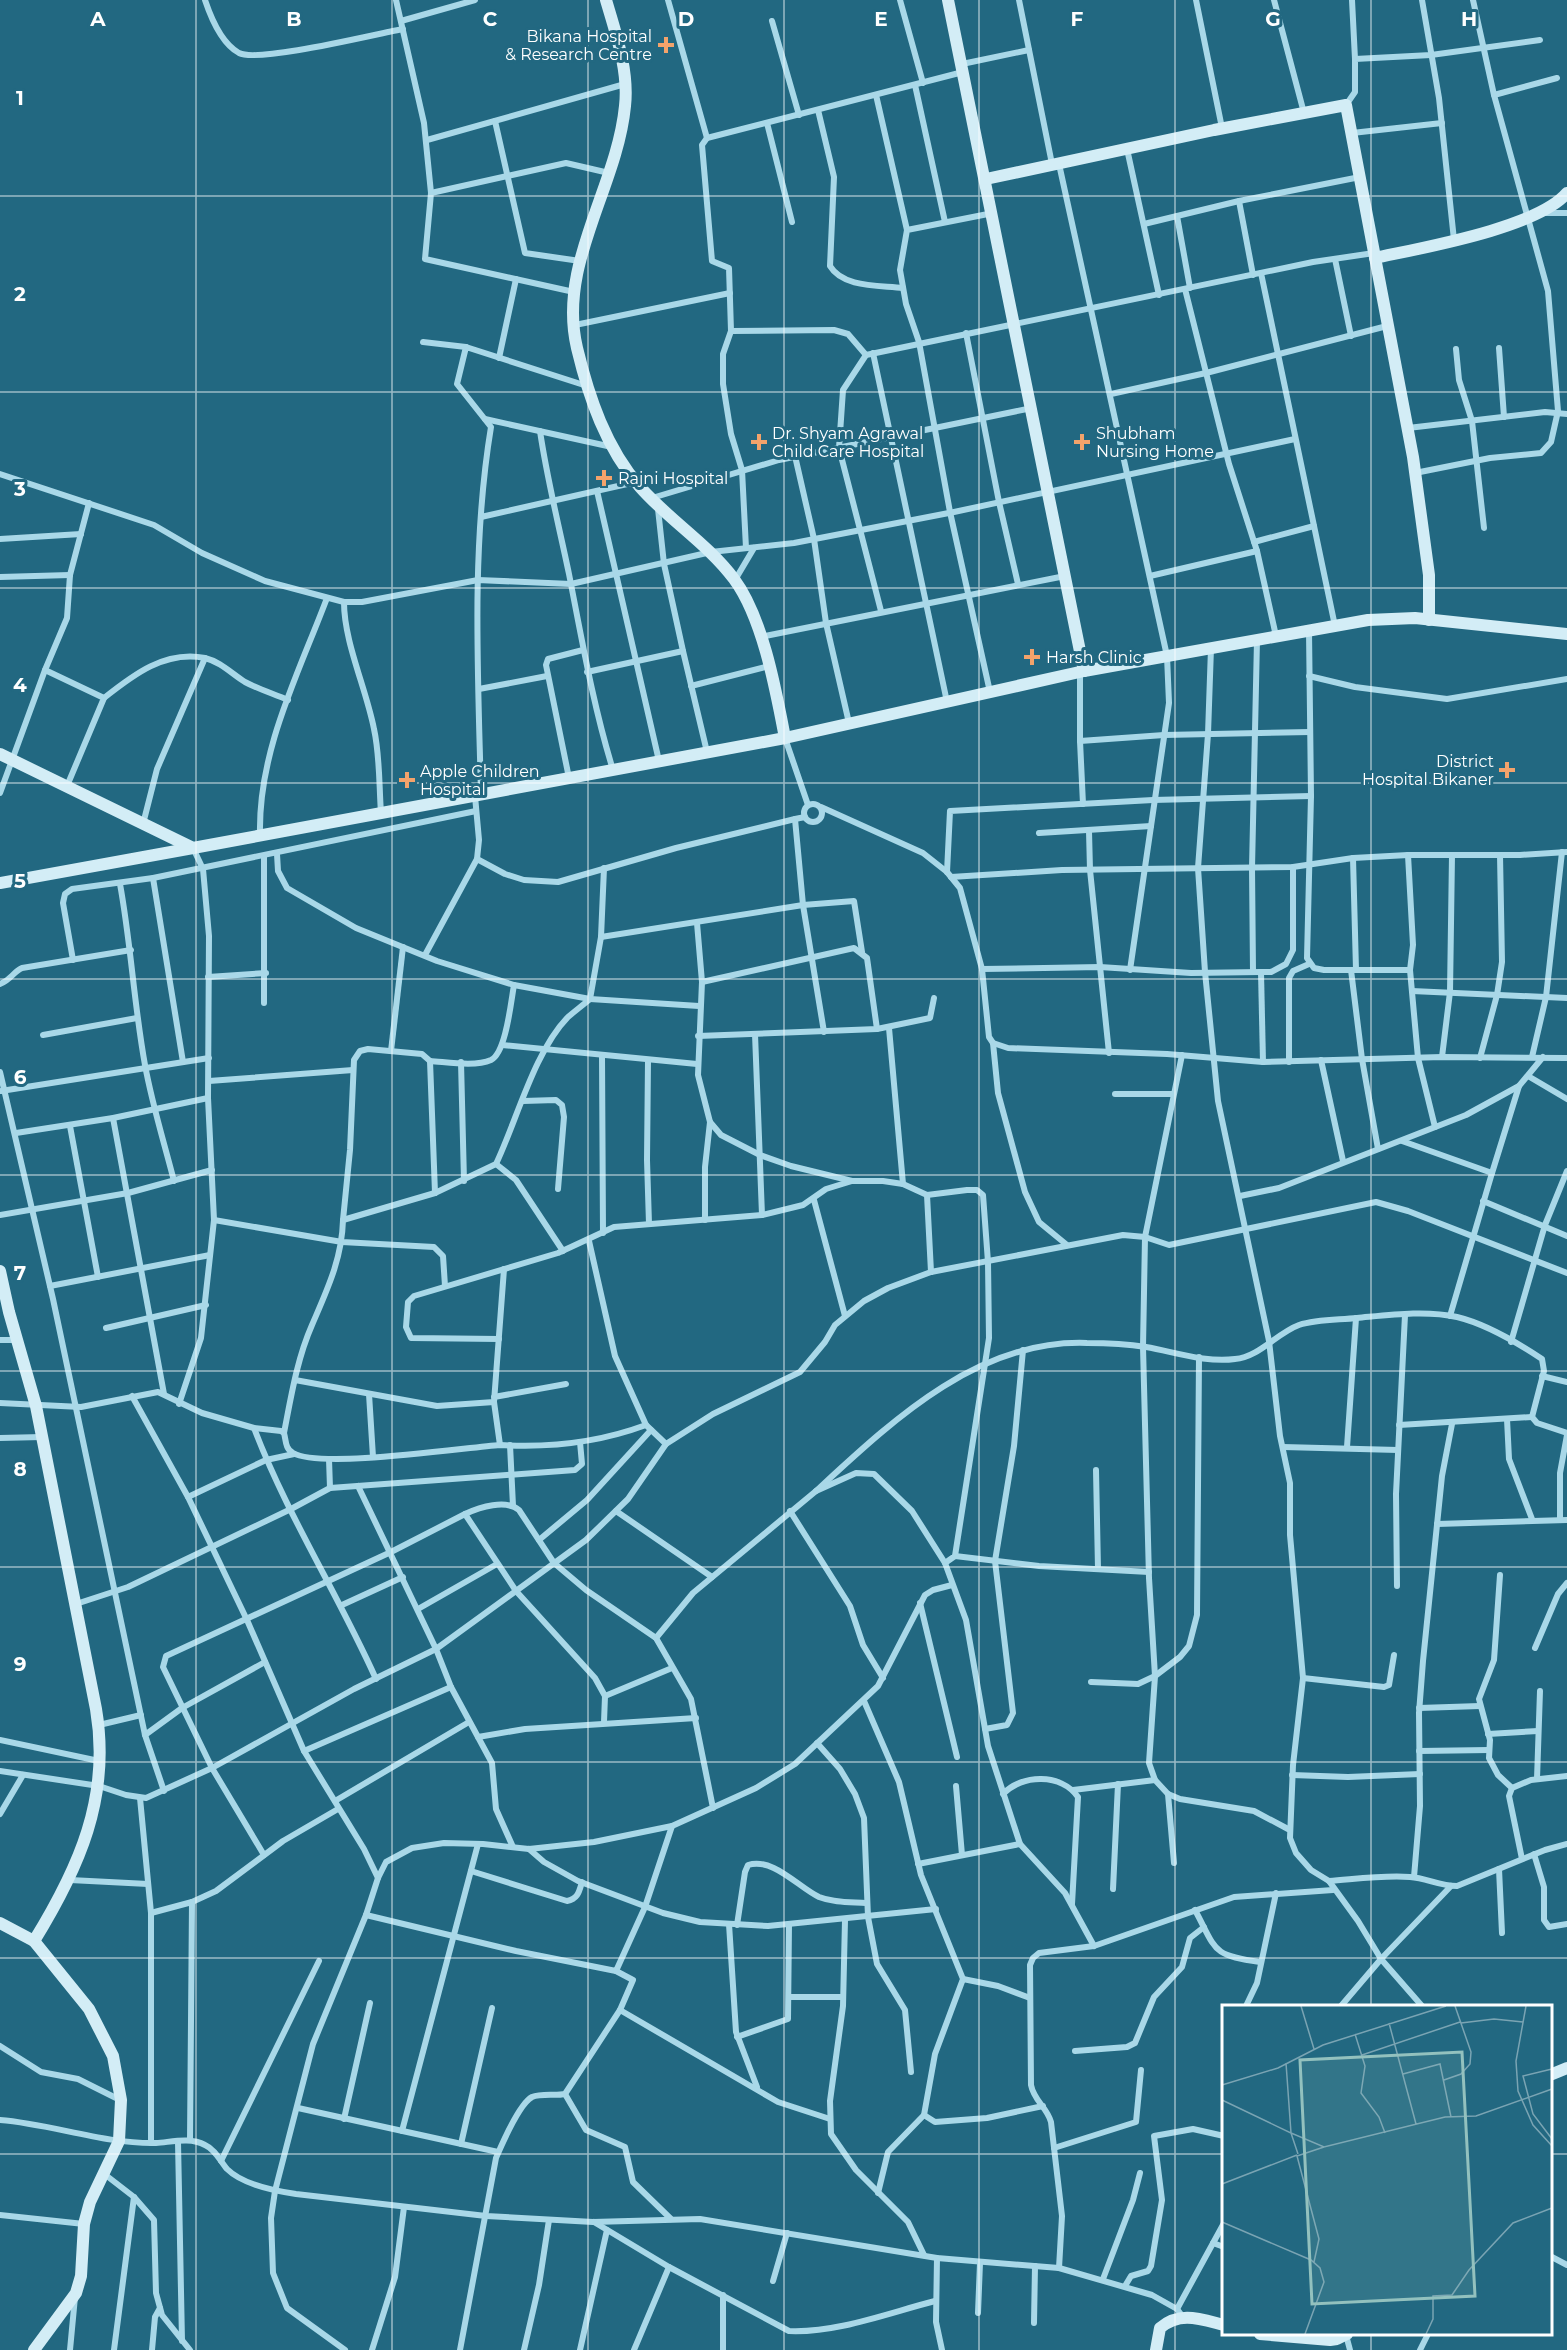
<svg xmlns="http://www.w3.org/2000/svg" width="1567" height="2350" font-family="Montserrat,sans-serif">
<rect width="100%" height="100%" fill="#226881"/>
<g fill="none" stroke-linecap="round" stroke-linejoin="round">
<g stroke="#a9d8e8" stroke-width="6">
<path d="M205 0C211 18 221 43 239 53 258 63 376 34 403 29"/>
<polyline points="396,0 424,123 431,193"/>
<polyline points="668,0 707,138 963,72"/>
<polyline points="900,0 923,83"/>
<polyline points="1019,0 1052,164"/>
<polyline points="1196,0 1222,128"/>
<polyline points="1274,0 1304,113"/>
<polyline points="1352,0 1355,59"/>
<polyline points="1422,0 1439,98 1454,240"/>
<polyline points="401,21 475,0"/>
<polyline points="772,21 799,115"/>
<polyline points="962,64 1029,50"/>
<polyline points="915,85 945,222"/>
<polyline points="876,95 907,230"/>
<polyline points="1494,95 1557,78"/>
<polyline points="1346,105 1355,92 1355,59 1431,55 1540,40"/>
<path d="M818 110 834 177 830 266C843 288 880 285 903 288"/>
<polyline points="495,121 525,253 580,261"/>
<polyline points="767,123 792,222"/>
<polyline points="1352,133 1442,123"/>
<polyline points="707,138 702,145 712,261 729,268 731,331 723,354 723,384 731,434 742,470 746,548"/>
<polyline points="427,140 625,84"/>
<polyline points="1127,149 1159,295"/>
<polyline points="1059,164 1167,656 1169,703 1130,970"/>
<polyline points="1239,201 1253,275"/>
<polyline points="1544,213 1567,213"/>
<polyline points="1177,216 1190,288"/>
<polyline points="1144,224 1239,201 1360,177"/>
<polyline points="1335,259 1351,336"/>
<polyline points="1261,273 1335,626"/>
<polyline points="1185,289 1229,464 1257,551"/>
<polyline points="574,292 425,259 431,193 566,163 609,173"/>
<polyline points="575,325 730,293"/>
<polyline points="731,331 834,330 848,334 866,355"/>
<polyline points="966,333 999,502 1018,584"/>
<polyline points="423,342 466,347"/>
<polyline points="1499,348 1504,417"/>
<polyline points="1456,349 1459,380 1472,421 1484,528"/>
<polyline points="873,353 947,702"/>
<polyline points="499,358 516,279"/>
<polyline points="1111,394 1206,373 1387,326"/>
<polyline points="485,419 612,447"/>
<polyline points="1408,428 1545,412 1567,414"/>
<path d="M540 431C547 479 559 526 569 574 582 640 593 705 613 770"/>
<polyline points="795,456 814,539 826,623 849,723"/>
<polyline points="1415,473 1490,458 1541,453 1551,442 1558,411 1548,291 1494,95 1473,0"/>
<polyline points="0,474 154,525 202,553 265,581 344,602 362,602 478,580 571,584 711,552 794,543 954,512 1295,439"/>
<polyline points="597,491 659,761"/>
<polyline points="652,498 779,460 1032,408"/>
<polyline points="481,517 636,482"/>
<polyline points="0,539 81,534"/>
<polyline points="1254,542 1314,526"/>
<polyline points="1150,576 1257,551 1276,636"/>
<polyline points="0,577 70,575"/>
<polyline points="735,580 754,548"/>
<path d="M344 602C344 642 366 688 374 729 380 756 379 786 381 813"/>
<polyline points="881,611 839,448 843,390 866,355 1313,262 1374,253"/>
<polyline points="1309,631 1311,796 1307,958 1314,968 1324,970 1410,970"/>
<polyline points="760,637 1065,576"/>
<polyline points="1211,648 1208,734 1198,868 1205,972 1218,1101 1269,1341 1280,1436 1290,1483 1290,1535 1303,1678 1293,1765 1290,1838 1296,1853 1311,1870 1329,1881 1358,1921 1381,1959 1422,2006"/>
<polyline points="683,651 707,752"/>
<polyline points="587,672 683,651 664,564 658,509"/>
<polyline points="1080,672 1080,741 1164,735 1310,732"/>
<polyline points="1309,676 1355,687 1447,699 1567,679"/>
<polyline points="691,686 769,666"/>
<polyline points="479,689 547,676"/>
<polyline points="990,692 950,512 919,342 906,304 900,270 907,230 993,213"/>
<path d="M104 698C133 675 165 650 205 658 221 662 232 674 245 682 258 689 274 694 288 700"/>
<polyline points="785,738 808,805"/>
<polyline points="1080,741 1083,804"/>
<polyline points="569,778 546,665 548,659 583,650"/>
<polyline points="67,786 104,698 45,670 67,618 70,575 89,503"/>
<polyline points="0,793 45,670"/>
<path d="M481 794C478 672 471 548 491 427L457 384 466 347 587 386"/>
<circle cx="813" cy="813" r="9"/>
<polyline points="821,807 923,853 947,872 960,888 982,969 989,1037 993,1043 1008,1048 1167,1054 1263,1062 1442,1057 1567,1058"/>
<polyline points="805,817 795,819 803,905 824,1032"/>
<polyline points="143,824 157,769 205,658"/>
<polyline points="1089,831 1090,870 1109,1053"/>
<polyline points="1039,833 1151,826"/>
<path d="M260 835C258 751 298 675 327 598"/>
<polyline points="277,854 278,871 287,888 356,928 437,961 514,985 590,999 699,1006"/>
<polyline points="1408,855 1413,945 1410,970 1418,1058 1435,1127"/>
<polyline points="1353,858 1356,970"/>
<polyline points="477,859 505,874 524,880 558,882 676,848 795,819"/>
<polyline points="947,872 950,811 1153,800 1311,796"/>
<polyline points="951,877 1062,870 1293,867 1353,858 1408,855 1520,855 1567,852"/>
<polyline points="153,878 183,1062"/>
<path d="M120 884C131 944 134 1005 145 1065 152 1104 164 1142 174 1181"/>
<polyline points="697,923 702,982 698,1075 710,1122 721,1135 760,1155 791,1166 852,1181 883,1181 903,1184 927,1195 967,1190 977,1190 983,1195 988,1262 989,1338 955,1556 945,1563"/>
<polyline points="601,937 803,905 854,901 862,952"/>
<polyline points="425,955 477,859 479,840 475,796"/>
<polyline points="73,960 63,903 65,894 72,889 153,878 476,811"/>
<polyline points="982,969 1100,967 1191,973 1261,972 1271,972 1286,964 1293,950 1293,867"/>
<polyline points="1351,970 1362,1059 1378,1149"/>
<polyline points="1253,972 1252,868 1257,640"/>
<polyline points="1261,972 1263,1062"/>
<polyline points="208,977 266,973"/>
<polyline points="702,982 854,948 867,958 877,1029"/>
<path d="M0 984C11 980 13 972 22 968L131 950"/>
<polyline points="1412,991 1567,998"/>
<polyline points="264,1003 264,857"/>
<polyline points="889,1028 903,1184"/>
<polyline points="755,1034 762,1215"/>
<polyline points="43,1035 137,1018"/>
<polyline points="698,1036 877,1029 930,1018 934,998"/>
<polyline points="993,1043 998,1093 1025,1192 1039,1222 1067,1245"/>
<polyline points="502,1045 697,1064"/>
<polyline points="391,1051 403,947"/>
<polyline points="1182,1055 1145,1237 1143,1347 1149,1578 1155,1676 1149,1763 1155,1780 1168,1794 1180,1799 1254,1811 1288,1829"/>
<polyline points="602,1056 603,1233"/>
<polyline points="1442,1057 1450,992 1452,855"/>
<polyline points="1532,1057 1546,997 1562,852"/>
<polyline points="1480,1058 1497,995 1502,962 1500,855"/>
<polyline points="1321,1060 1343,1161"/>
<path d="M430 1061C447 1062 475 1067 491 1060 506 1053 511 1001 514 985"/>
<polyline points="648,1061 647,1160 649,1224"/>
<polyline points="461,1062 464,1181"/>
<polyline points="1289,1062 1289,978 1293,971 1309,964"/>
<polyline points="0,1072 53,1299 145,1735 164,1791"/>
<polyline points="1528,1076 1567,1099"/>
<polyline points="209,1081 353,1070"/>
<polyline points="1,1091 209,1058"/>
<polyline points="1115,1094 1173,1094"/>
<polyline points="523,1101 556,1100 562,1105 564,1117 558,1189"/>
<polyline points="113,1118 164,1394"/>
<polyline points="70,1126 98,1277"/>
<polyline points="16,1133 113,1118 208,1098"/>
<polyline points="1402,1141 1492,1173 1450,1316"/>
<polyline points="496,1164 516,1180 563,1251"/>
<polyline points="1492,1173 1519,1086"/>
<polyline points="927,1195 931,1272"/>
<polyline points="1240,1196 1279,1188 1466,1115 1519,1086 1543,1057"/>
<polyline points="814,1200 845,1316"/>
<polyline points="1483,1201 1567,1236"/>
<polyline points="0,1215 128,1193 212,1170"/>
<polyline points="214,1220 342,1242 434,1247 443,1256 445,1286"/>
<polyline points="343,1220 350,1150 354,1060 360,1051 368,1049 422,1054 430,1061 435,1193"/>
<polyline points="705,1220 705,1167 710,1122"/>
<polyline points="589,1241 615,1356 646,1425"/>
<polyline points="50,1286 210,1255"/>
<polyline points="106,1328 206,1305"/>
<polyline points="499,1339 411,1338 406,1327 408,1302 414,1296 558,1253 614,1227 762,1215 803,1205 826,1189 852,1181"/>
<polyline points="0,1340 17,1340"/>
<polyline points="1511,1342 1545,1225 1567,1171"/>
<polyline points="1542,1376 1567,1382"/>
<polyline points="295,1380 437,1406 494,1402 504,1269"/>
<polyline points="369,1394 373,1457"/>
<polyline points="132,1396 188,1497 247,1620 304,1751 364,1849 378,1878"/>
<polyline points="494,1397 566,1384"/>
<polyline points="494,1402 500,1445"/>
<path d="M0 1403 81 1407 158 1392 202 1413 254 1428 281 1431 284 1433C286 1440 285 1449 293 1453 321 1469 461 1448 500 1445 550 1448 600 1442 646 1425L666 1444 713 1414 800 1372 825 1342 835 1325 864 1301 888 1288 931 1272 1123 1235 1145 1237 1169 1245 1376 1202 1408 1211 1567 1273"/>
<polyline points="179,1404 201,1338 214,1220 208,1098 209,936 203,869 193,848"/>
<polyline points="1507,1419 1509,1459 1532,1519"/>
<polyline points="1399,1425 1532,1417"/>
<path d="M254 1428C287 1515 338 1594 376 1679"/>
<path d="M284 1433C291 1397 297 1359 312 1325 327 1290 342 1259 343 1220L435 1193 496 1164C517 1120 534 1052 568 1017 575 1011 583 1005 590 999L601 937 604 868"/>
<polyline points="0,1438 42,1437"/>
<polyline points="510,1445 513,1506"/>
<polyline points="1283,1447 1398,1450"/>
<polyline points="1347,1447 1356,1318"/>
<polyline points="329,1459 330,1488"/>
<polyline points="1096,1470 1098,1569"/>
<polyline points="358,1486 436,1649 451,1687 492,1763 496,1809 513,1847"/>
<path d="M816 1491C891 1422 977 1339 1087 1343 1106 1343 1127 1344 1146 1347 1175 1352 1206 1363 1235 1359 1259 1357 1277 1333 1299 1325 1317 1319 1338 1320 1357 1318 1389 1315 1425 1310 1457 1317 1486 1324 1518 1343 1542 1359L1544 1371 1532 1417 1537 1423 1567 1433"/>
<polyline points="188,1497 266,1460 294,1454"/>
<polyline points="616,1511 712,1577"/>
<polyline points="790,1511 850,1606 863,1645 883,1678"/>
<polyline points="465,1514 516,1591 595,1678 605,1696 604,1722"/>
<polyline points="1560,1520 1560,1473 1567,1435"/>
<polyline points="1437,1524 1567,1520"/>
<polyline points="539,1540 587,1500 651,1430"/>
<polyline points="955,1556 1039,1566 1149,1572"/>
<polyline points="1500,1575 1494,1660 1479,1699 1490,1740 1489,1758 1498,1775 1512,1788"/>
<polyline points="1397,1586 1396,1494 1405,1315"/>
<polyline points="920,1603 957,1757"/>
<polyline points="76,1604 128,1587 291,1509 330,1488 575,1470 582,1464 580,1442"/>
<polyline points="342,1605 403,1577"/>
<polyline points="418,1609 497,1564"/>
<polyline points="656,1638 693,1593 816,1491 856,1473 874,1474 912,1511 945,1563 966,1620 988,1746 1020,1844 1065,1893 1094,1946"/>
<polyline points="1535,1648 1558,1594 1567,1583"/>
<polyline points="1303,1678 1384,1687 1389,1685 1394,1655"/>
<polyline points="1091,1682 1138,1684 1155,1676 1180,1657 1189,1646 1197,1615 1199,1357"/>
<polyline points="605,1696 672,1668"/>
<polyline points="864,1701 899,1782 921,1875 963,1979 935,2054 924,2115 888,2152 878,2193"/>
<polyline points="1419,1708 1480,1706"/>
<polyline points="99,1725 141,1715"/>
<polyline points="985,1729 1007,1725 1013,1713 995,1561 1014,1446 1023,1350"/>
<polyline points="1488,1734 1538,1731"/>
<polyline points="145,1735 182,1708 265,1662"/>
<polyline points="478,1737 525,1729 696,1718"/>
<polyline points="0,1740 99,1761"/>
<polyline points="817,1743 840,1769 855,1794 864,1818 868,1917 877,1964 905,2010 911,2072"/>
<polyline points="304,1751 451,1687"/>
<polyline points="1419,1751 1489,1750"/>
<polyline points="0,1771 99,1786 126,1795 146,1798 212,1768 354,1689 436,1649 586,1540 628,1499 666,1444"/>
<polyline points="1292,1775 1348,1777 1420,1774"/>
<polyline points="1537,1779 1540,1691"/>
<polyline points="956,1786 962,1855"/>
<polyline points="1073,1790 1155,1780"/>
<path d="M1003 1794C1022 1774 1061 1773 1078 1797L1072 1904"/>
<polyline points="1168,1794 1174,1863"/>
<polyline points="140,1798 151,1913 151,2143"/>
<polyline points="335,1801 469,1722"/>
<polyline points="0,1814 23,1775"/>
<polyline points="529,1849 544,1862 578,1881 663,1913 700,1922 768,1926 936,1909"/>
<polyline points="1534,1854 1544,1887 1544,1920 1549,1927 1567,1924"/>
<path d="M264 1855 212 1768 163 1667 166 1656 391 1552 465 1514C480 1507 506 1499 519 1510L554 1563 586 1590 656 1638 691 1699 713 1808"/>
<polyline points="1522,1859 1509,1796 1512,1788 1531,1780 1567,1776"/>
<polyline points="918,1864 1020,1844"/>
<polyline points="1499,1869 1502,1933"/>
<path d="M471 1871 567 1901C578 1899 579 1892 582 1882"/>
<polyline points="1414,1877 1420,1806 1419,1713 1423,1661 1442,1476 1452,1424"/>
<polyline points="70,1880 148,1884"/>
<path d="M1329 1881C1356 1879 1383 1875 1410 1877 1426 1878 1440 1886 1457 1886L1545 1850 1567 1844"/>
<polyline points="1113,1889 1118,1784"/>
<path d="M1195 1910C1217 1951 1211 1955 1260 1962"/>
<polyline points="151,1913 192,1902 216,1891 283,1841 338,1809"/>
<polyline points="366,1915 516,1951 616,1971 645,1907 672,1826"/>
<polyline points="845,1920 843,2006 830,2101 831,2134 856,2170 908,2222 924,2255"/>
<polyline points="729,1924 736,2032 757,2087"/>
<path d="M737 1925 745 1872 748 1865C773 1857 798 1887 819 1897 834 1903 851 1902 866 1903"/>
<polyline points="616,1971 633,1980 620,2010"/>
<polyline points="963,1979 998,1986 1030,1998"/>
<polyline points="790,1997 843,1997"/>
<polyline points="1246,2006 1257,1983 1276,1893"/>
<polyline points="1341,2006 1381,1959 1451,1886"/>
<polyline points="737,2037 788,2019 789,1924"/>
<polyline points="0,2046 41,2072 78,2079 120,2100"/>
<polyline points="1075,2051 1127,2047 1135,2043 1154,1997 1182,1967 1190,1938 1204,1927"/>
<polyline points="565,2094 586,2130 625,2147 633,2182 671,2219"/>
<polyline points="298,2108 498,2152"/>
<polyline points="924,2115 935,2122 987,2118 1043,2106"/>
<polyline points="344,2119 370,2003"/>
<path d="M0 2120C52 2124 103 2144 156 2143 172 2142 190 2137 205 2145 216 2150 220 2161 227 2169 243 2185 275 2191 296 2194L486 2216 593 2222 700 2219 937 2258 1059 2268 1152 2295 1177 2309 1183 2317"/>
<polyline points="402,2131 478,1844"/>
<polyline points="190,2140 192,1902"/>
<polyline points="178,2142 182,2341"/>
<polyline points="461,2144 492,2008"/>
<polyline points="1054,2148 1136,2122 1141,2070"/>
<polyline points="221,2161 319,1961"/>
<polyline points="103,2173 134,2197 154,2220 156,2293 162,2315 190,2350"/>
<polyline points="0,2215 84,2224"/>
<path d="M594 2222 669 2267 789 2331C837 2333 888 2313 935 2301"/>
<polyline points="1213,2243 1224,2247"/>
<polyline points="1550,2256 1567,2265"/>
<polyline points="937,2258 936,2322 942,2350"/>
<path d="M1059 2268 1062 2216 1051 2122C1047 2107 1034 2101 1031 2085L1030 1965 1033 1958 1039 1953 1094 1946 1234 1897 1333 1890"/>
<polyline points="1103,2279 1133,2200 1140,2173"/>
<polyline points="773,2281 787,2233"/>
<polyline points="1125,2286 1131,2276 1148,2271 1151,2266 1162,2200 1154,2136 1193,2129 1224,2136"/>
<polyline points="1177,2309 1224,2223"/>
<polyline points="978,2313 980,2263"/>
<polyline points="1034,2323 1035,2266"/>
<polyline points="1346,2335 1350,2350"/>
<polyline points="70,2350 75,2297"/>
<polyline points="114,2350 134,2197"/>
<polyline points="152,2350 155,2317 160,2308"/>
<polyline points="345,2350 287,2308 273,2273 271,2218 275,2191 313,2044 366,1915 378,1878 386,1862 412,1848 444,1843 483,1844 529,1849 594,1842 672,1826 756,1788 795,1764 878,1686 925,1595 933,1590 952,1585"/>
<polyline points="372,2350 395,2277 404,2207"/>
<path d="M460 2350 496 2158C502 2144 519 2104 532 2097 541 2093 556 2096 565 2094L620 2010 778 2102 830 2119"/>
<polyline points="524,2350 539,2285 549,2220"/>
<polyline points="580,2350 607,2230"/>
<polyline points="634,2350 669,2267"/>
<polyline points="723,2350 723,2295"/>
<polyline points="1420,2350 1428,2334"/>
</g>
<g stroke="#d3edf6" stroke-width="12">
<path d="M606 0C616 34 629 71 625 106 617 188 557 264 577 348 589 398 606 448 640 487 669 520 708 544 734 579 763 618 776 691 785 738"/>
<polyline points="948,0 1084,671"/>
<polyline points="986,179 1214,130 1346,105 1413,457 1429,575 1429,620"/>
<path d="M1375 258C1421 248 1537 228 1567 193"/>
<polyline points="0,754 193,848 785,738 1084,671 1368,620 1415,618 1567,634"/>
<polyline points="0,883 193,848"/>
<path d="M0 1271 9 1312 36 1406 96 1709C111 1797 79 1868 34 1941"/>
<polyline points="0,1923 34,1941 89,2009 113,2056 121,2100 119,2141 90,2202 84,2224 81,2276 76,2293 34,2350"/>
<polyline points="1550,2075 1567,2068"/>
<polyline points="1260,2334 1330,2340 1337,2339 1347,2334"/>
<path d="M1156 2350 1160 2328C1180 2311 1200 2319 1224 2325"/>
</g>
</g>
<path fill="none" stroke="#fff" stroke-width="1.5" stroke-opacity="0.55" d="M196 0V2350M392 0V2350M588 0V2350M784 0V2350M979 0V2350M1175 0V2350M1371 0V2006M0 196H1567M0 392H1567M0 588H1567M0 783H1567M0 979H1567M0 1175H1567M0 1371H1567M0 1567H1567M0 1762H1567M0 1958H1567M0 2154H1224M1550 2154H1567M1371 2334V2350"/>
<g fill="#f3a36b" stroke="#226881" stroke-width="2">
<path d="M663 36h6v6h6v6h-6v6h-6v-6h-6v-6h6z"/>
<path d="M756 433h6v6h6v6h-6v6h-6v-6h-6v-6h6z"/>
<path d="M1079 433h6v6h6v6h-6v6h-6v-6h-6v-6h6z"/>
<path d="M601 469h6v6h6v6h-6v6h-6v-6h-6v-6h6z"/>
<path d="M1029 648h6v6h6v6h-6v6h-6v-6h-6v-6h6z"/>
<path d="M1504 761h6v6h6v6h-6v6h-6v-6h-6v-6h6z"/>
<path d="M404 771h6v6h6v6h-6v6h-6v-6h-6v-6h6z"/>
</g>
<g text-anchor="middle" stroke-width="6" stroke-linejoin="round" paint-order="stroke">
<g font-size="16" fill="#fff" stroke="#226881" text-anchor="start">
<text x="652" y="42" text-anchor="end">Bikana Hospital<tspan x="652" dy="18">&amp; Research Centre</tspan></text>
<text x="772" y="439">Dr. Shyam Agrawal<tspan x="772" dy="18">Child Care Hospital</tspan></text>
<text x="1096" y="439">Shubham<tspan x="1096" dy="18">Nursing Home</tspan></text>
<text x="618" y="484">Rajni Hospital</text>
<text x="1046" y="663">Harsh Clinic</text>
<text x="1494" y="767" text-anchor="end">District<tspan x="1494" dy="18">Hospital Bikaner</tspan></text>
<text x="420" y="777">Apple Children<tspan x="420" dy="18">Hospital</tspan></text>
</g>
</g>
<g transform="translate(1222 2005)">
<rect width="330" height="330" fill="#226881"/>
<path fill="none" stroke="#7aa4b3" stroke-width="1.5" d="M79 1 92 44M304 1 294 56 296 86 311 120 330 141M167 18 194 119M239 18 272 14 301 17M133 29 143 61 139 88 157 112 163 128M140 50 238 17M64 58 69 128 102 142 223 112 254 111 330 84M330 64 301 71 311 109 330 134M181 69 218 59 229 112M222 75 239 69 248 59 249 47 233 1M0 80 56 63 101 40 224 1M0 95 69 128 76 149M0 179 75 150M0 217 89 255 98 263 102 277 83 329M92 257 97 234 75 151 102 142M204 329 211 314V291L230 290 247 265 291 218 330 203"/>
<path fill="#93c1be" fill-opacity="0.15" stroke="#93c1be" stroke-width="3" d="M240 47 253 291 90 299 78 55Z"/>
<rect width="330" height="330" fill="none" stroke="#fff" stroke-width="3"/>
</g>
<g font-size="20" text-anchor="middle" font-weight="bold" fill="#fff" stroke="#226881" stroke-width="6" stroke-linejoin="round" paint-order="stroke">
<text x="98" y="26">A</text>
<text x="294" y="26">B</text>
<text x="490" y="26">C</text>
<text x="686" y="26">D</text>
<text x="881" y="26">E</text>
<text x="1077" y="26">F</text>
<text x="1273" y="26">G</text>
<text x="1469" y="26">H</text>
<text x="20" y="105">1</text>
<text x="20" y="301">2</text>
<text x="20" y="496">3</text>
<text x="20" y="692">4</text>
<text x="20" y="888">5</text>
<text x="20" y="1084">6</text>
<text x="20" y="1280">7</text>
<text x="20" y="1476">8</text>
<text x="20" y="1671">9</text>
</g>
</svg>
